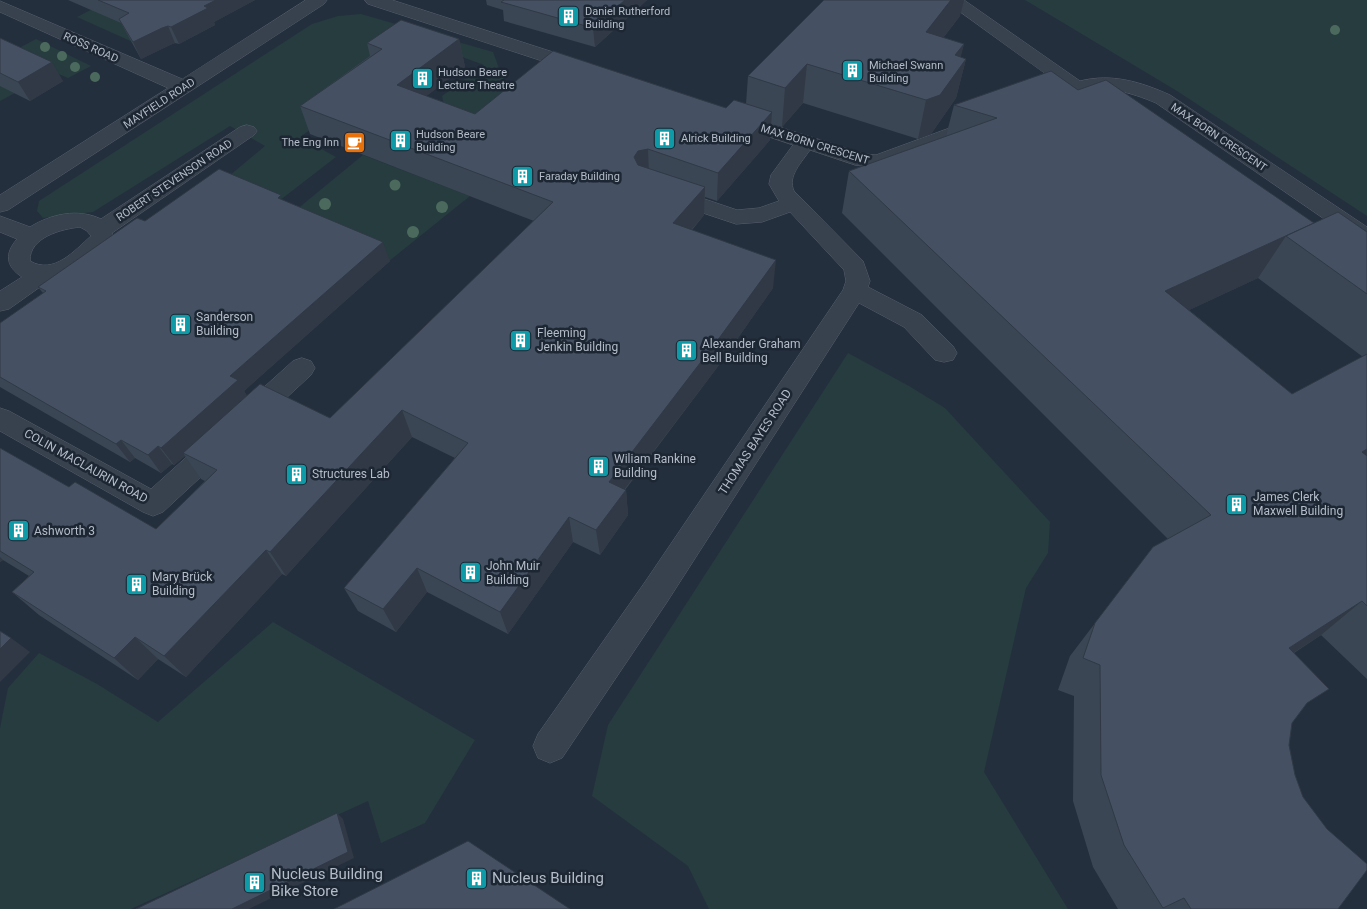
<svg xmlns="http://www.w3.org/2000/svg" width="1367" height="909" font-family="Roboto,sans-serif">
<rect width="100%" height="100%" fill="#242f3e"/>
<g fill="#263c3f">
<polygon points="110,0 136,0 169,44 155,52 77,17"/>
<polygon points="1025,0 1367,0 1367,216 1177,91"/>
<polygon points="361,14 493,52 511,100 482,123 446,114 442,96 484,65 410,38 378,82 300,137 336,157 279,201 223,181 265,146 230,126 93,212 43,218 37,211 39,201 312,24 338,16"/>
<polygon points="36,39 91,66 68,78 54,72 0,101 0,50 8,54"/>
<polygon points="363,155 470,196 389,261 290,215"/>
<polygon points="848,353 909,386 945,408 1050,522 1048,553 1026,588 984,772 1068,909 709,909 688,866 592,796 608,725"/>
<polygon points="273,622 475,740 425,823 381,843 368,801 131,909 0,909 0,728 8,688 39,653 97,684 158,722"/>
</g>
<g fill="none" stroke-linecap="round" stroke-linejoin="round">
<defs>
<g id="minor">
<polygon points="306,0 327,0 324,4 8,210 0,212 0,195 168,88 0,12 0,1 182,79"/>
<polygon points="365,0 392,0 590,64 592,68 590,72 583,74 576,72 368,4"/>
<path d="M944 0H964L1080 81C1112 73 1141 82 1170 95L1367 227V245L1359 243 1156 103C1130 92 1106 85 1077 93 1063 98 1047 108 1033 104L1030 100 1033 96 1062 86Z"/>
<path d="M735 113 865 154 876 155 974 119 981 117 988 119 991 123 988 127 878 168 855 165 810 150C802 162 787 176 794 191L863 261 870 281 868 287 922 315 953 346 957 353 953 360 944 362 935 360 904 327 859 303 667 602 562 758 550 763 538 758 533 746 538 734 645 582 843 290 846 281 844 270 790 212 762 222 736 224 661 199 658 194 661 189 669 187 737 210 759 208 779 201 769 184 771 175 793 145 728 123 725 119 728 115Z"/>
<path d="M247 125 254 127 257 131 254 135 112 233 114 238 111 243 76 272 64 279 47 282 9 309 0 311V291L22 277C5 266 5 253 17 239L0 232V216L30 227C51 214 78 208 101 219L240 127ZM80 227 87 231 91 236C74 251 54 275 30 261 29 237 62 229 80 227Z"/>
<polygon points="302,358 311,361 315,368 311,375 163,512 153,516 143,512 0,431 0,408 9,411 151,489 293,361"/>
</g>
</defs>
<use href="#minor" stroke="#565f6c" stroke-width="1"/>
<use href="#minor" fill="#38414e" fill-rule="evenodd"/>
</g>
<g fill="#4b6a5d">
<circle cx="1335" cy="30" r="5"/>
<circle cx="45" cy="47" r="5"/>
<circle cx="62" cy="56" r="5"/>
<circle cx="75" cy="67" r="5"/>
<circle cx="95" cy="77" r="5"/>
<circle cx="395" cy="185" r="5.5"/>
<circle cx="325" cy="204" r="6"/>
<circle cx="442" cy="207" r="6"/>
<circle cx="413" cy="232" r="6"/>
</g>
<g fill="#3b4654" fill-rule="evenodd">
<polygon points="68,0 255,0 214,22 215,25 179,44 175,43 170,45 141,59 121,23"/>
<polygon points="486,0 647,0 595,47 504,21 503,10 487,5"/>
<polygon points="960,16 943,38 964,44 960,57 966,59 956,98 931,134 918,139 803,103 782,127 771,124 770,140 717,201 705,197 704,215 692,230 773,288 719,365 625,490 626,490 628,515 600,555 573,542 508,634 427,592 396,632 358,611 344,588 455,458 412,437 286,576 282,574 186,677 158,659 138,680 39,615 12,592 29,576 3,560 0,562 0,448 69,487 156,529 205,481 201,479 185,456 174,465 172,464 161,473 135,458 130,462 0,387 0,323 43,293 38,287 145,221 283,200 390,261 244,391 247,396 330,418 534,221 310,134 300,106 370,56 367,43 459,39 465,67 426,96 475,114 726,108 746,104 748,76"/>
<polygon points="0,38 63,81 30,101 0,86"/>
<path d="M1078 90 1314 223 1367 232V679L1321 635 1294 653 1305 706 1292 723 1289 745 1295 775 1338 909H1118L1093 867 1073 801 1074 696 1058 690 1070 656 1153 547 1168 539 842 213 849 171 946 136 954 105ZM1258 278 1363 357 1292 394 1189 310Z"/>
</g>
<g fill="#303945">
<polygon points="216,0 255,0 214,22 215,25 179,44 171,27 204,6"/>
<polygon points="625,0 647,0 595,47 593,28"/>
<polygon points="951,0 964,0 960,16 917,71 926,32"/>
<polygon points="168,26 175,43 170,45 141,59 133,42 162,28"/>
<polygon points="459,39 465,67 404,113 397,85"/>
<polygon points="964,44 957,72 966,59 956,98 931,134 918,139 926,100 955,55"/>
<polygon points="52,62 63,81 30,101 18,82"/>
<polygon points="807,64 803,103 782,127 785,88"/>
<polygon points="772,112 770,140 717,201 718,173"/>
<polygon points="648,149 649,177 640,179 634,157 638,151"/>
<polygon points="705,187 704,215 673,251 673,223"/>
<polygon points="1286,236 1258,278 1142,332 1165,291"/>
<polygon points="383,242 390,261 244,391 249,398 183,453 185,456 174,465 161,448 230,376"/>
<polygon points="776,260 773,288 719,365 611,507 609,482"/>
<polygon points="402,410 412,437 286,576 270,552"/>
<polygon points="121,440 135,458 130,462 116,444"/>
<polygon points="158,446 172,464 161,473 148,455"/>
<polygon points="1367,449 1367,466 1362,452"/>
<polygon points="626,490 628,515 600,555 596,530"/>
<polygon points="569,517 573,542 508,634 500,612"/>
<polygon points="266,550 282,574 186,677 164,656"/>
<polygon points="0,557 3,560 0,562"/>
<polygon points="417,568 427,592 396,632 383,609"/>
<polygon points="1362,601 1321,635 1251,680 1289,648"/>
<polygon points="135,637 158,659 138,680 114,658"/>
<polygon points="11,638 30,652 0,682 0,649"/>
<polygon points="337,813 343,819 354,858 249,909 232,909"/>
</g>
<g fill="#455162" stroke="#303945">
<polygon points="98,0 216,0 204,6 208,8 171,27 168,26 162,28 133,42 119,19 129,13"/>
<polygon points="504,0 625,0 593,28 501,2"/>
<polygon points="824,0 951,0 926,32 964,44 955,55 966,59 940,95 926,100 807,64 785,88 748,76"/>
<polygon points="401,20 459,39 397,85 475,114 553,51 726,108 734,100 772,112 718,173 648,149 638,151 634,157 638,165 705,187 673,223 776,260 720,337 609,482 626,490 596,530 569,517 500,612 417,568 383,609 344,588 468,443 402,410 270,552 266,550 164,656 135,637 114,658 12,592 34,572 0,551 0,448 69,487 75,482 156,529 217,470 183,453 260,384 330,418 553,202 300,106 382,49 367,43"/>
<polygon points="0,38 52,62 18,82 0,73"/>
<polygon points="1051,71 1078,90 1106,80 1314,223 1165,291 1292,394 1367,354 1367,449 1362,452 1367,456 1367,606 1362,601 1289,648 1329,689 1307,703 1292,723 1289,745 1295,775 1303,797 1327,829 1367,864 1367,870 1338,909 1191,909 1184,898 1163,908 1124,845 1101,775 1100,665 1083,658 1095,623 1153,547 1211,515 849,171 997,118 954,105 994,91"/>
<polygon points="219,169 281,195 278,198 383,242 230,376 238,380 161,448 158,446 148,455 121,440 116,444 0,377 0,323 46,291 38,287 137,218 145,221"/>
<polygon points="1338,212 1367,232 1367,294 1286,236"/>
<polygon points="0,631 11,638 0,649"/>
<polygon points="337,813 348,852 232,909 136,909"/>
<polygon points="468,841 570,909 334,909"/>
</g>
<defs>
<symbol id="building-square" viewBox="-11 -11 22 22"><rect x="-9" y="-9" width="18" height="18" rx="4" fill="#0f9aa8" stroke="#1d2633"/><path d="M-4-6H4V6H1V3H-1V6H-4ZM-2.5-4.3h1.7v1.8h-1.7ZM.8-4.3h1.7v1.8H.8ZM-2.5-1h1.7V.8h-1.7ZM.8-1h1.7V.8H.8Z" fill="#fff"/></symbol>
<symbol id="cafe-square" viewBox="-11 -11 22 22"><rect x="-9" y="-9" width="18" height="18" rx="4" fill="#e8710a" stroke="#1d2633"/><path d="M-5.5-4.5H6V0H3Q3 3.5 0 3.5H-2.5Q-5.5 3.5-5.5 0ZM3-3.2v2h1.7v-2ZM-6 4.5H4V6H-6Z" fill="#fff"/></symbol>
</defs>
<g fill-rule="evenodd">
<use href="#building-square" x="556" y="4" width="25" height="25"/>
<use href="#building-square" x="840" y="58" width="25" height="25"/>
<use href="#building-square" x="410" y="66" width="25" height="25"/>
<use href="#building-square" x="652" y="126" width="25" height="25"/>
<use href="#building-square" x="388" y="128" width="25" height="25"/>
<use href="#cafe-square" x="342" y="130" width="25" height="25"/>
<use href="#building-square" x="510" y="164" width="25" height="25"/>
<use href="#building-square" x="168" y="312" width="25" height="25"/>
<use href="#building-square" x="508" y="328" width="25" height="25"/>
<use href="#building-square" x="674" y="338" width="25" height="25"/>
<use href="#building-square" x="586" y="454" width="25" height="25"/>
<use href="#building-square" x="284" y="462" width="25" height="25"/>
<use href="#building-square" x="1224" y="492" width="25" height="25"/>
<use href="#building-square" x="6" y="518" width="25" height="25"/>
<use href="#building-square" x="458" y="560" width="25" height="25"/>
<use href="#building-square" x="124" y="572" width="25" height="25"/>
<use href="#building-square" x="464" y="866" width="25" height="25"/>
<use href="#building-square" x="242" y="870" width="25" height="25"/>
</g>
<g text-anchor="middle" stroke-width="5" stroke-linejoin="round" paint-order="stroke">
<g font-size="11" fill="#b4bcc9" stroke="#1d2633" text-anchor="start">
<text x="585" y="15">Daniel Rutherford<tspan x="585" dy="13">Building</tspan></text>
<text x="869" y="69">Michael Swann<tspan x="869" dy="13">Building</tspan></text>
<text x="438" y="76">Hudson Beare<tspan x="438" dy="13">Lecture Theatre</tspan></text>
<text x="416" y="138">Hudson Beare<tspan x="416" dy="13">Building</tspan></text>
<text x="681" y="142">Alrick Building</text>
<text x="339" y="146" text-anchor="end">The Eng Inn</text>
<text x="539" y="180">Faraday Building</text>
</g>
<g font-size="11" fill="#b4bcc9" stroke="#1d2633">
<text transform="translate(91 47) rotate(24)" y="4">ROSS ROAD</text>
<text transform="translate(159 103) rotate(-33)" y="4">MAYFIELD ROAD</text>
<text transform="translate(1219 137) rotate(34)" y="4">MAX BORN CRESCENT</text>
<text transform="translate(815 144) rotate(17)" y="4">MAX BORN CRESCENT</text>
<text transform="translate(174 180) rotate(-34)" y="4">ROBERT STEVENSON ROAD</text>
</g>
<g font-size="12" fill="#b4bcc9" stroke="#1d2633" text-anchor="start">
<text x="196" y="321">Sanderson<tspan x="196" dy="14">Building</tspan></text>
<text x="537" y="337">Fleeming<tspan x="537" dy="14">Jenkin Building</tspan></text>
<text x="702" y="348">Alexander Graham<tspan x="702" dy="14">Bell Building</tspan></text>
<text x="614" y="463">Wiliam Rankine<tspan x="614" dy="14">Building</tspan></text>
<text x="312" y="478">Structures Lab</text>
<text x="1253" y="501">James Clerk<tspan x="1253" dy="14">Maxwell Building</tspan></text>
<text x="34" y="535">Ashworth 3</text>
<text x="486" y="570">John Muir<tspan x="486" dy="14">Building</tspan></text>
<text x="152" y="581">Mary Brück<tspan x="152" dy="14">Building</tspan></text>
</g>
<g font-size="12" fill="#b4bcc9" stroke="#1d2633">
<text transform="translate(755 442) rotate(-57)" y="4">THOMAS BAYES ROAD</text>
<text transform="translate(86 466) rotate(29)" y="4">COLIN MACLAURIN ROAD</text>
</g>
<g font-size="15" fill="#b4bcc9" stroke="#1d2633" text-anchor="start">
<text x="271" y="879">Nucleus Building<tspan x="271" dy="17">Bike Store</tspan></text>
<text x="492" y="883">Nucleus Building</text>
</g>
</g>
</svg>
